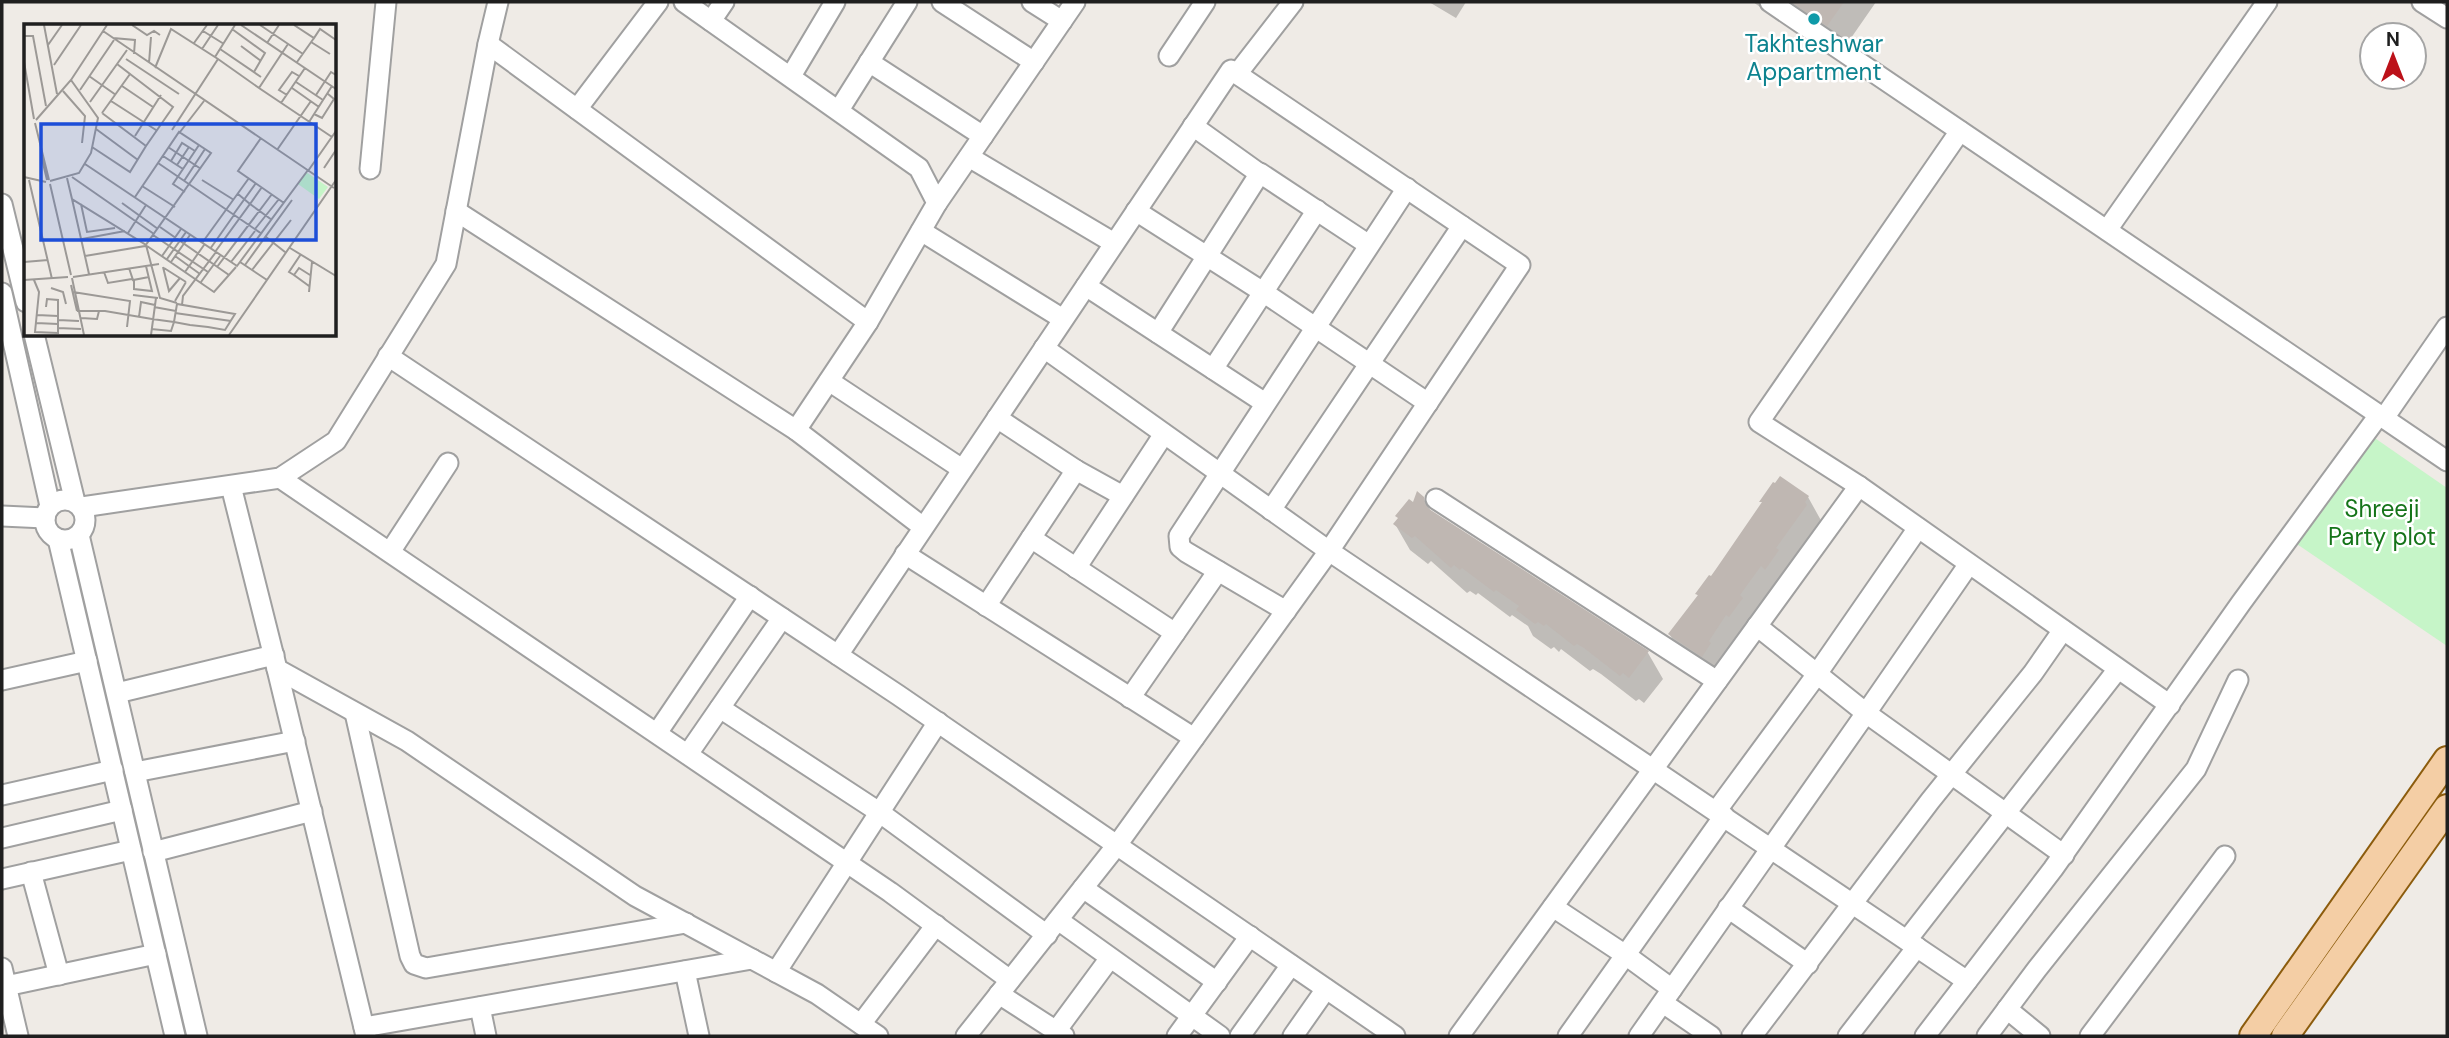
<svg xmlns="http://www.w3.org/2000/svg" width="2449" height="1038" font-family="'DM Sans',sans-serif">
<rect width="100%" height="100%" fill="#efebe6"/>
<polygon fill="#c6f5c8" points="2366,432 2447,488 2447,646 2288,538"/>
<g fill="#0003">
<polygon points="1429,2 1466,2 1456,18"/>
<polygon points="1753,2 1876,2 1842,51 1786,15 1777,19"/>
<polygon points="1808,497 1823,524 1717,682 1685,661 1670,635 1699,597 1697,594 1711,579 1763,504 1762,502"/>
<polygon points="1423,498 1432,513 1648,653 1663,679 1644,703 1639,699 1636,701 1601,674 1593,669 1590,671 1561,649 1559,652 1554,647 1551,649 1533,636 1528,626 1512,615 1510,617 1478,593 1476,595 1470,591 1467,593 1431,561 1428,564 1410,550 1395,524"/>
</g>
<g fill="#bfb7b2">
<polygon points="1791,2 1844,2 1827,26"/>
<polygon points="1780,476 1809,496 1805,502 1807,505 1776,548 1779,550 1765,570 1761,566 1740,595 1743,598 1729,617 1726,615 1709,641 1711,643 1702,657 1668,634 1698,595 1695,594 1709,575 1711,576 1716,569 1762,502 1759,502 1773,482 1775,483"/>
<polygon points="1417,491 1424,497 1425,504 1429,509 1649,651 1629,678 1623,673 1620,676 1584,648 1577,644 1574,646 1546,624 1544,626 1538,622 1535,624 1516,610 1519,606 1496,590 1494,592 1462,568 1460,570 1454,565 1451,568 1415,536 1412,538 1393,524 1398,518 1395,516 1409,499 1413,502"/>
</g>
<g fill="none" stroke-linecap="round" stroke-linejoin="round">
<defs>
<g id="minor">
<polyline points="942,2 1034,62"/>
<polyline points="1032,2 1062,21"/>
<polyline points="1770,2 2447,461"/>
<polyline points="2422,2 2447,18"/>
<polyline points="711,21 724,2"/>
<polyline points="488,44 868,322"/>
<polyline points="1169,56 1205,2"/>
<polyline points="869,62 983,136"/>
<polyline points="1237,74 1293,2"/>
<polyline points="791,76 835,2"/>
<polyline points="577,109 658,2"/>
<polyline points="839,110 907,2"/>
<polyline points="1193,126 1260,174"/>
<polyline points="1960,131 1759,422 1859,486 2170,705"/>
<polyline points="969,157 1114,243"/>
<polyline points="370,169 386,2"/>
<polyline points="937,203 1075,2"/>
<polyline points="2,204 26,302"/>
<polyline points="456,211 796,430 868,322 937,203 919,168 684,2"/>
<polyline points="1136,211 1263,292 1428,403"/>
<polyline points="2107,230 2267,2"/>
<polyline points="921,231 1063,319"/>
<polyline points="1086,286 1265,403"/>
<polyline points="2,293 50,506"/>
<polyline points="1158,333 1260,173 1369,245"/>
<polyline points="34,334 75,502"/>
<polyline points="1044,348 1329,551 1967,981"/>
<polyline points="388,356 898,695 1395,1036"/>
<polyline points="1213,369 1317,210"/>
<polyline points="829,381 962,469"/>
<polyline points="997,418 1076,470 1123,496"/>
<polyline points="2384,418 2447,327"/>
<polyline points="796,430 923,527"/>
<polyline points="280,478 890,892 1010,980"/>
<polyline points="231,486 277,669 407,741 635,896 817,994 878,1036"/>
<polyline points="1436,499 1717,681"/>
<circle cx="65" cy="520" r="20"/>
<polyline points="82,507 280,478 336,441 446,264 488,44 498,2"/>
<polyline points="1271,510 1462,226"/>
<polyline points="2,516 45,518"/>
<polyline points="79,535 197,1036"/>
<polyline points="1031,538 1175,633"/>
<polyline points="58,539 175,1036"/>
<polyline points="390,552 448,463"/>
<polyline points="905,554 1194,738"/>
<polyline points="1076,568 1164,434"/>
<polyline points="986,606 1076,470"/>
<polyline points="1286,611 1186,552 1180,547 1179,536 1407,188"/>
<polyline points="1757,626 1866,713 1969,564"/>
<polyline points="838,655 1231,70 1520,265 1329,551 1117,845 966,1036"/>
<polyline points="277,669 366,1036"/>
<polyline points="2,680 87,661"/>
<polyline points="117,693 274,655"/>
<polyline points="1130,698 1218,571"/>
<polyline points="720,708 879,812 1047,935"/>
<polyline points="355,713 410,956 414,964 426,968 686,923"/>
<polyline points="657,733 750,596"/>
<polyline points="688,754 782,618"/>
<polyline points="135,772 295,741"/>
<polyline points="2,795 113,770"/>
<polyline points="1717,810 1812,681 1918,528"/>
<polyline points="2,838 122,810"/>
<polyline points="153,852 312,811"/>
<polyline points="31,872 59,975"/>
<polyline points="2,879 131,850"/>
<polyline points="1083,888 1217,982"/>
<polyline points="1553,907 1627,956 1672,989"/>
<polyline points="1728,908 1808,964"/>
<polyline points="1058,920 1220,1036"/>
<polyline points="1907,940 2118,669"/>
<polyline points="2,968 18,1036"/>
<polyline points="685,971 699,1036"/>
<polyline points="776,972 938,722"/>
<polyline points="6,986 156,954"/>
<polyline points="999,994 1064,1036"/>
<polyline points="1663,1003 1711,1036"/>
<polyline points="480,1007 486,1036"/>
<polyline points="2007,1009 2040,1036"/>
<polyline points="861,1024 936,925"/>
<polyline points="364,1027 752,959"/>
<polyline points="1056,1031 1110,958"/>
<polyline points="1177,1036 1250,936"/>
<polyline points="1240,1036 1291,965"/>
<polyline points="1293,1036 1326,989"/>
<polyline points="1459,1036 1859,486"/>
<polyline points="1568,1036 1724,816"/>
<polyline points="1639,1036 1866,713 2064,855"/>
<polyline points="1752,1036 1930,801 2033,673 2063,630"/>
<polyline points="1848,1036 1917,947"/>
<polyline points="1925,1036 2053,869 2241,603 2379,415"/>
<polyline points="1987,1036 2037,969 2196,769 2238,680"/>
<polyline points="2090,1036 2225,856"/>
</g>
<g id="major">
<polyline points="2253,1036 2447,760"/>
<polyline points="2285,1036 2447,808"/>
</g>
</defs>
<use href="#minor" stroke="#a0a0a0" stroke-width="23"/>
<use href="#major" stroke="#8c5c0d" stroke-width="30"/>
<use href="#minor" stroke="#fff" stroke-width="19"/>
<use href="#major" stroke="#f4cea5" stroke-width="26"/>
</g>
<circle fill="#0f9aa8" stroke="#fff" stroke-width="2.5" cx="1814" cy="19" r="7"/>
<g text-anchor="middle" stroke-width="5" stroke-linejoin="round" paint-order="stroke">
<g font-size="24" fill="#0d838f" stroke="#fff">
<text x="1814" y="52">Takhteshwar<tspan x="1814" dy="28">Appartment</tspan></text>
</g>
<g font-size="24" fill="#157419" stroke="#fff">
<text x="2382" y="517">Shreeji<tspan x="2382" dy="28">Party plot</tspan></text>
</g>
</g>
<g transform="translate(24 24)">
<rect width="312" height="312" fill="#efebe6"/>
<path d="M282 148 304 163 295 175 274 160Z" fill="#c6f5c8"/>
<path fill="none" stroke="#9c9996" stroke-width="2" d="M20 1 33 70M108 1 123 11 130 7 136 11M217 1 312 65M236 1 279 30M270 1 290 14 296 5 312 16M208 5 241 29 230 48M79 7 310 164M179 7 200 20M0 12H9L22 82M89 14 111 16 110 30M287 18 306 30M170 19 183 1M243 19 255 1M264 20 235 64 308 113M24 21 38 1M217 22 237 37M178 25 194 1M196 25 237 53M191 33 211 1M102 35 155 70M194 35 235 64M0 38 10 95M273 38 290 14M125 39 127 13M30 41 57 1M131 44 147 5 194 35 148 106M106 50 149 83 122 122M65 52 92 71M272 58 299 76M98 62 129 83M268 64 295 83M56 66 90 16M39 67 61 92 58 119M263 71 255 66 268 48 275 52M292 71 307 48 312 51M87 77 132 106M66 78 103 26M257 79 281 44M78 89 106 50 93 40M290 90 298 94 310 75 304 70M12 96 47 56 83 1M285 98 308 62M11 99 25 156M72 105 114 136M156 108 180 77M111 112 137 71M237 114 214 147 260 179M68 123 106 148 122 122 78 89M144 123 177 145M253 126 287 77M17 131 23 156M139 132 159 145M147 137 158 119 171 127M134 139 238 210M61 140 213 242 284 146M153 141 165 123M300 144 312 126M284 147 312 107M0 153 22 158M48 153 130 210M43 154 48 175 122 221 136 274 153 279M5 156 28 255M178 156 210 176M26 157 55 149 67 129 74 94 47 56M160 157 181 125M26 160 47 251M118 162 151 183M161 168 149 160 175 121M214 170 226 180 238 163M48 175 65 250M98 179 134 205M57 180 63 208 91 204M209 191 232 159M136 203 205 251M231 205 255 175M104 209 122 181M129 211 184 248M242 213 261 228M58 215 101 207M178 219 225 154M123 222 190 268 212 243M266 224 312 252M186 225 210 191M191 228 226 180 248 196M61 232 121 222 187 129 155 108 111 173M138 232 157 205M151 232 176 250M143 235 162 208M0 238 24 236M147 238 166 211M207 238 231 207M216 238 243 256M221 241 268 176M139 243 145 267 156 254M193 243 248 170M105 244 109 256 125 253M140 244 162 258M228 246 267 196M80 248 84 259 108 255M161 248 180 221M270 251 265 248 277 230M49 253 135 240M48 254 60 311M0 256 44 253M10 256 15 268 11 308 34 309V276L23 275 22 283M110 256V265L128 267 122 242M177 258 196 232M47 261 53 287M285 262 270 251 275 244 286 251M27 264 39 268 42 280M49 268 106 277 103 303M285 268 288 238M109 271 134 274M151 277 162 258M158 281 159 272 192 228M130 283 152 287M53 287H81L128 295 150 298 166 301 184 303 201 306 211 290 153 280 150 298 147 307 127 305M151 289 207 297M13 291 34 292M115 293 117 278 131 281M57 294 73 295 75 287M34 296 55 297M12 299 34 300M34 304 57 305M127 311 132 274M205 311 312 156"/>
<path fill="#1d4ed8" fill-opacity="0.15" stroke="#1d4ed8" stroke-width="3.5" d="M17 100H292V216H17Z"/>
<rect width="312" height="312" fill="none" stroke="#1f1f1f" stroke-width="3.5"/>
</g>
<rect width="2449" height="1038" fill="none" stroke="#1f1f1f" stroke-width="7"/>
<g transform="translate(2393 56)"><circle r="33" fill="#ffffff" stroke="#a5a5a5" stroke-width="2"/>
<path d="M0-5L12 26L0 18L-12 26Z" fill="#bc1119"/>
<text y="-10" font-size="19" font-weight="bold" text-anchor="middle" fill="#1f1f1f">N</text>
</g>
</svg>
